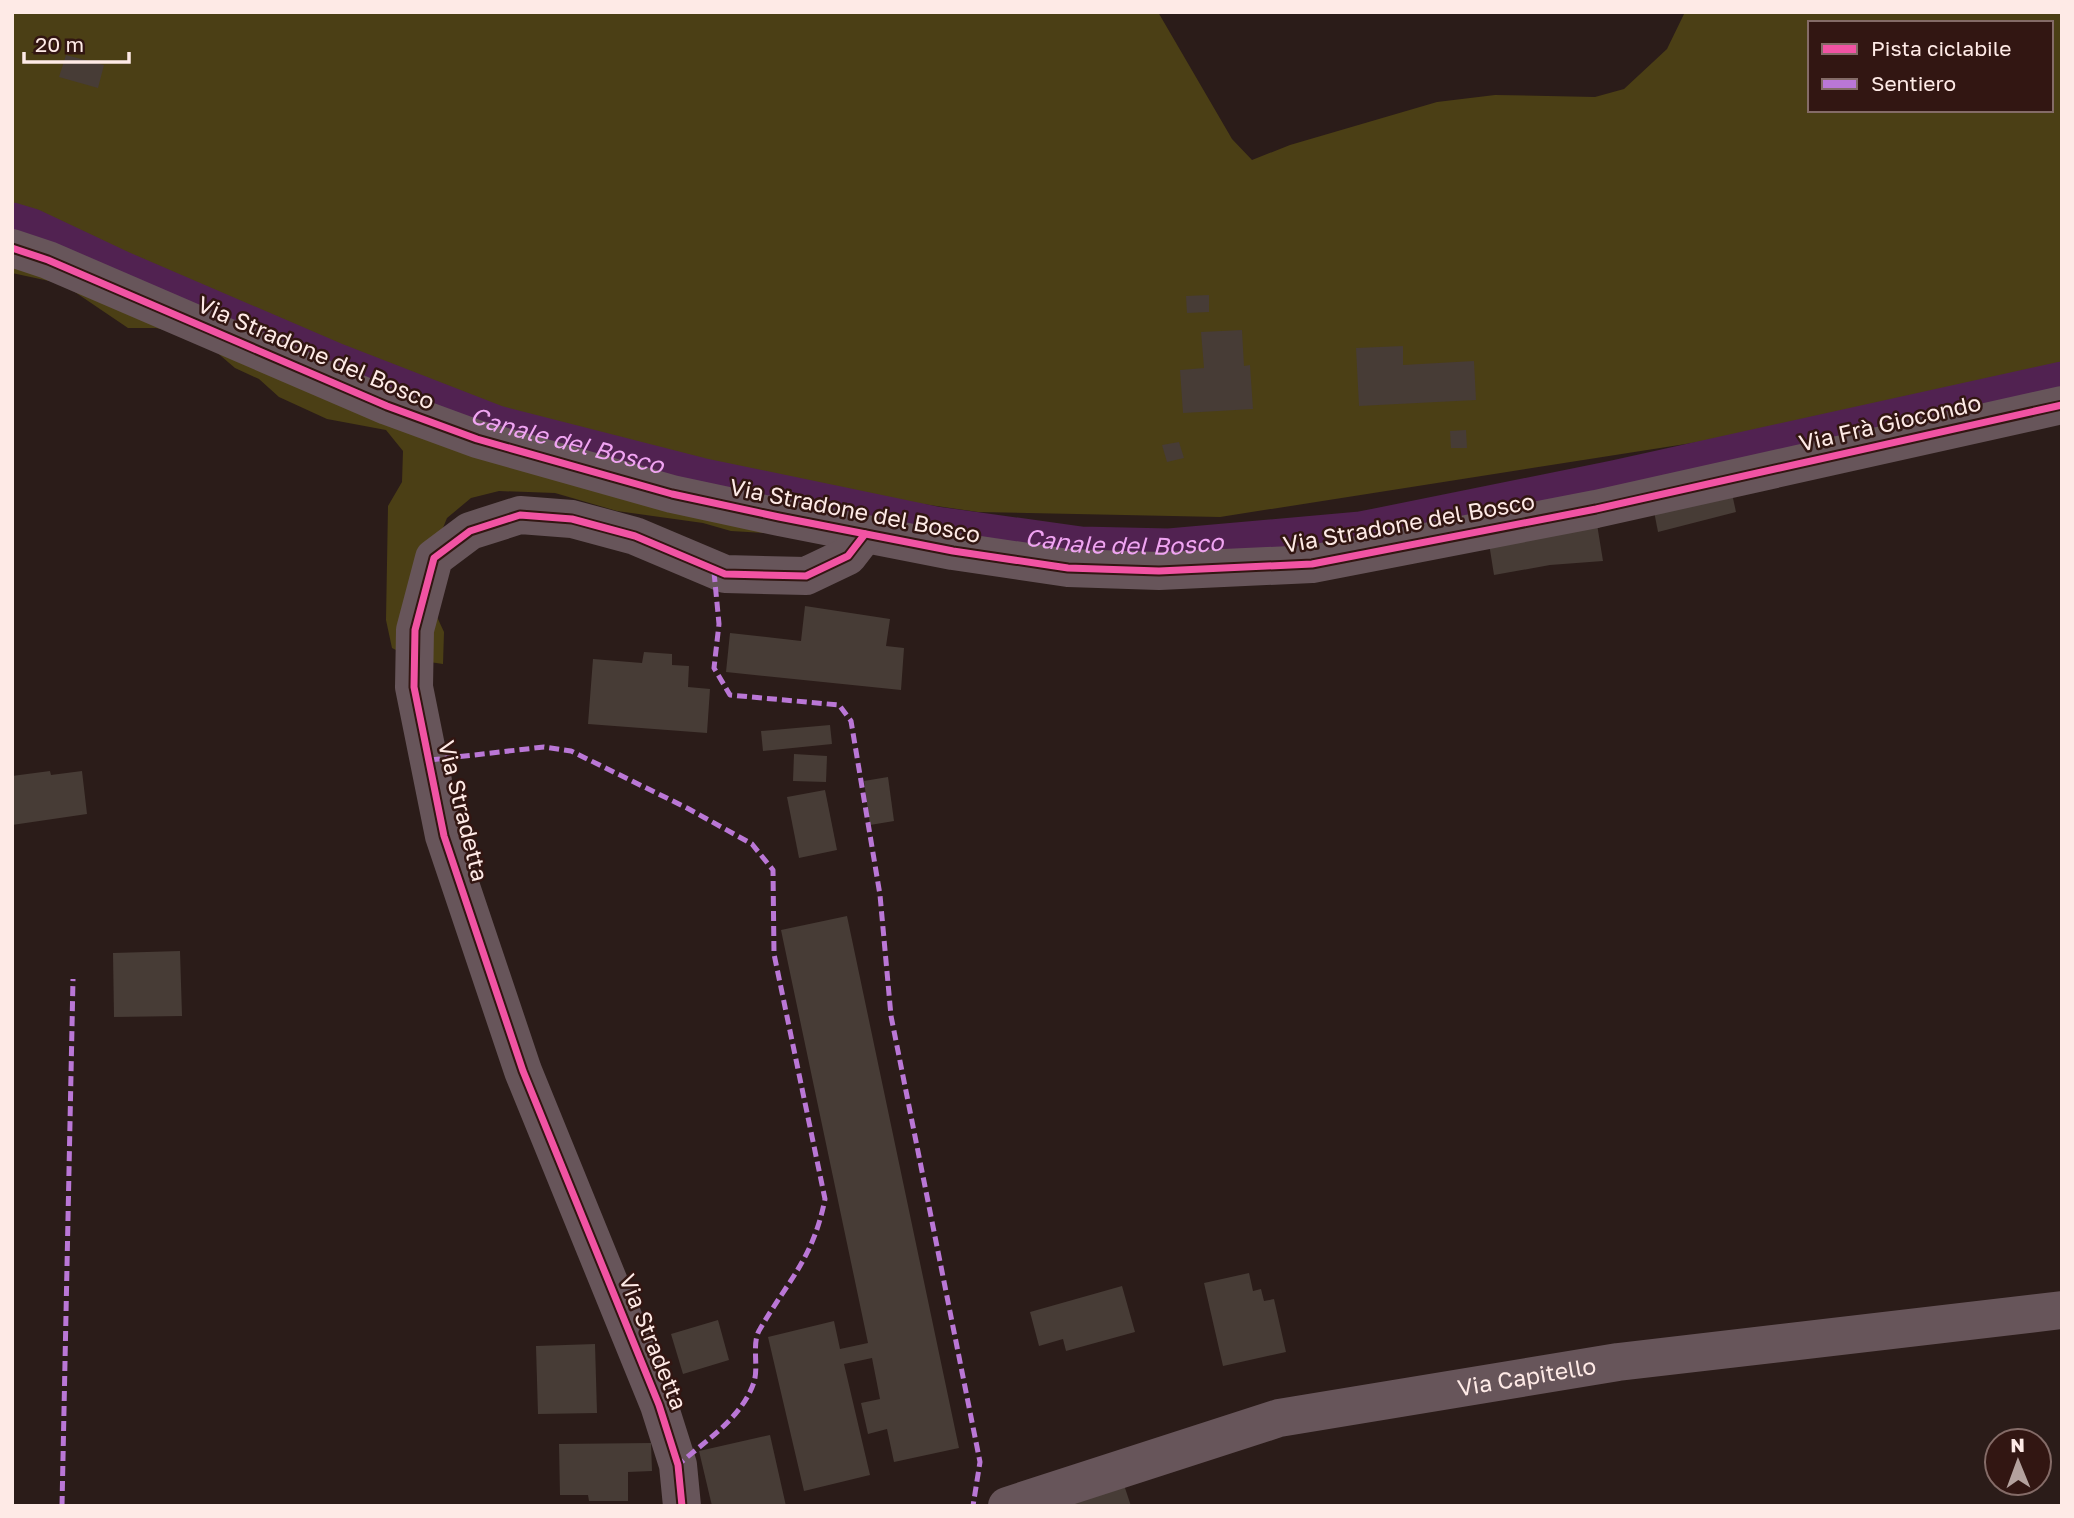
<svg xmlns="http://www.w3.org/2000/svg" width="2074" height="1518" font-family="'Golos Text',sans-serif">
<rect width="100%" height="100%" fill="#2b1c19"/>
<path fill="#4b3f15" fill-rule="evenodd" d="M12 12H1158L1232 139 1252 160 1290 145 1437 102 1495 95 1595 97 1624 89 1667 49 1685 12H2062V369L2018 375 1794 427 1220 517 978 512 895 500 835 512 817 536 731 531 703 523 617 511 555 493 499 491 471 498 447 518 436 545 431 604 444 632 443 664 416 660 392 648 386 620 388 506 402 482 403 451 386 430 327 419 279 397 259 379 235 368 214 350 187 335 156 328H128L63 284 12 273ZM1810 23H2051V110H1810Z"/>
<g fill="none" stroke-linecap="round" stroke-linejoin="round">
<path stroke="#512251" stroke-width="37" id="s1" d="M12 221 32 227 121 269 335 361 497 424 700 476 936 525 1081 545 1169 547 1361 530 1614 479 2062 380"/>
</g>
<g fill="#473c36">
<polygon points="66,55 104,65 98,88 59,77"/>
<polygon points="1209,295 1209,312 1187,313 1186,296"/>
<polygon points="1242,330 1244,366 1250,365 1253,409 1183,413 1180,370 1204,368 1201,332"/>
<polygon points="1403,346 1403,365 1474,361 1476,400 1359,406 1356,348"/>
<polygon points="1466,430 1467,448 1451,448 1450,431"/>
<polygon points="1179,442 1184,458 1167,462 1162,445"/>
<polygon points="1731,489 1736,512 1658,532 1653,506"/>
<polygon points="1596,518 1603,561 1550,565 1494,575 1488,537"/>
<polygon points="805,606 890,619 886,646 904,648 901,690 726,672 730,633 801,641"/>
<polygon points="644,652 672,654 672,665 689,666 688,687 710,689 707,733 588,724 593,659 642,663"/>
<polygon points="830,725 832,744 763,751 761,731"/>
<polygon points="794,754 827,756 826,782 793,781"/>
<polygon points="50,771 51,775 82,771 87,814 12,825 12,776"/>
<polygon points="888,777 894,821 870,825 864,781"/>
<polygon points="825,790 837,850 799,858 787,797"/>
<polygon points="847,916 959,1448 894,1462 887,1429 868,1434 861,1403 880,1399 872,1358 844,1364 870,1475 804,1491 768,1337 834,1321 840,1349 868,1343 781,930"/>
<polygon points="180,951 182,1016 114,1017 113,953"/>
<polygon points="1249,1273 1253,1291 1261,1289 1264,1301 1274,1299 1286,1352 1223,1366 1204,1283"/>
<polygon points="1122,1286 1135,1332 1066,1351 1063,1339 1039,1346 1030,1312"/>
<polygon points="718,1320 729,1360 683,1374 671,1334"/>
<polygon points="595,1344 597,1413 538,1414 536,1346"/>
<polygon points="770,1435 786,1506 712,1506 699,1451"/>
<polygon points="651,1443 652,1471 628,1472 628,1501 589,1501 588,1495 560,1495 559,1444"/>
<polygon points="1122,1479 1131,1506 1042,1506"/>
</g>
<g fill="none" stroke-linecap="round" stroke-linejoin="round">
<g stroke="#67555a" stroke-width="38">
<polyline points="12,248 48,260 387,406 477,439 672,494 779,517 953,551 1068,568 1159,571 1312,564 1596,509 2062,405"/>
<polyline points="682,1506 678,1465 659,1405 523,1071 444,836 414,687 415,630 434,558 470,531 520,515 572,519 635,536 725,574 806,576 848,556 865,534"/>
<path id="s2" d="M1007 1506 1279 1418 1618 1362 2062 1310"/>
</g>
<g stroke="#ba77d6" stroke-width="5" stroke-dasharray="10 5" stroke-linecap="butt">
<polyline points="714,572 719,624 714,668 730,695 839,705 851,721 880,895 891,1016 980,1462 973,1506"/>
<path d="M430 760 544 747 571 751 687 808 752 844 773 870 774 954 825 1199C813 1259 789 1279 760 1329 751 1343 759 1366 754 1382 742 1418 705 1441 678 1465"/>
<polyline points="62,1506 73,979"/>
</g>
<defs>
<g id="cycleway">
<polyline points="12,248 48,260 387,406 477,439 672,494 779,517 953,551 1068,568 1159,571 1312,564 1596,509 2062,405"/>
<polyline points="682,1506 678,1465 659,1405 523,1071 444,836 414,687 415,630 434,558 470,531 520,515 572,519 635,536 725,574 806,576 848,556 865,534"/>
</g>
</defs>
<use href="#cycleway" stroke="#321612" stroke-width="11"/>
<use href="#cycleway" stroke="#f153a3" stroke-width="7"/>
</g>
<g text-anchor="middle" stroke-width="5" stroke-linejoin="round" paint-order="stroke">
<g font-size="23" fill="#feeae6" stroke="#321612">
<text transform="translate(316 353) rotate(23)" y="8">Via Stradone del Bosco</text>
<text transform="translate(1890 423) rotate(-13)" y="8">Via Frà Giocondo</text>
<text transform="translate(855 511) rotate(11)" y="8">Via Stradone del Bosco</text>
<text transform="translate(1409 523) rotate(-10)" y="8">Via Stradone del Bosco</text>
<text transform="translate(463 811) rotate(76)" y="8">Via Stradetta</text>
<text transform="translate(653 1342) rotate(68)" y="8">Via Stradetta</text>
<text dy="8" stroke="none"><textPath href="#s2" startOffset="537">Via Capitello</textPath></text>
</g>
<g font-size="24" font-style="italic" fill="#f0a4f2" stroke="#321612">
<text dy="8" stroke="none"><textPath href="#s1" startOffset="598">Canale del Bosco</textPath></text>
<text dy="8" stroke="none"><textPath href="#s1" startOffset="1166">Canale del Bosco</textPath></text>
</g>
</g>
<rect width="2074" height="1518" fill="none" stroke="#feeae6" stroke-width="28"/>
<rect x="1808" y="21" width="245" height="91" fill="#321612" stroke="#846b67" stroke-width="2"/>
<rect x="1822" y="44" width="35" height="10" fill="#f153a3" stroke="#846b67" stroke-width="2"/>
<text x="1871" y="56" font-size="21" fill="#feeae6">Pista ciclabile</text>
<rect x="1822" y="79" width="35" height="10" fill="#ba77d6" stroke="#846b67" stroke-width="2"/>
<text x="1871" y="91" font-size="21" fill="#feeae6">Sentiero</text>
<g transform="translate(2018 1462) rotate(359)"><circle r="33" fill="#321612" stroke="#846b67" stroke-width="2"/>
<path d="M0-5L12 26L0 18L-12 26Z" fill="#b4a29e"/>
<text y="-10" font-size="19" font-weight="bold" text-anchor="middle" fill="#feeae6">N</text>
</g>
<path d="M24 52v10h105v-10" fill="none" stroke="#feeae6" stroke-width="3.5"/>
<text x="35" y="52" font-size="21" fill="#feeae6" stroke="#321612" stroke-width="5" paint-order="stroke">20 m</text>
</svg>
